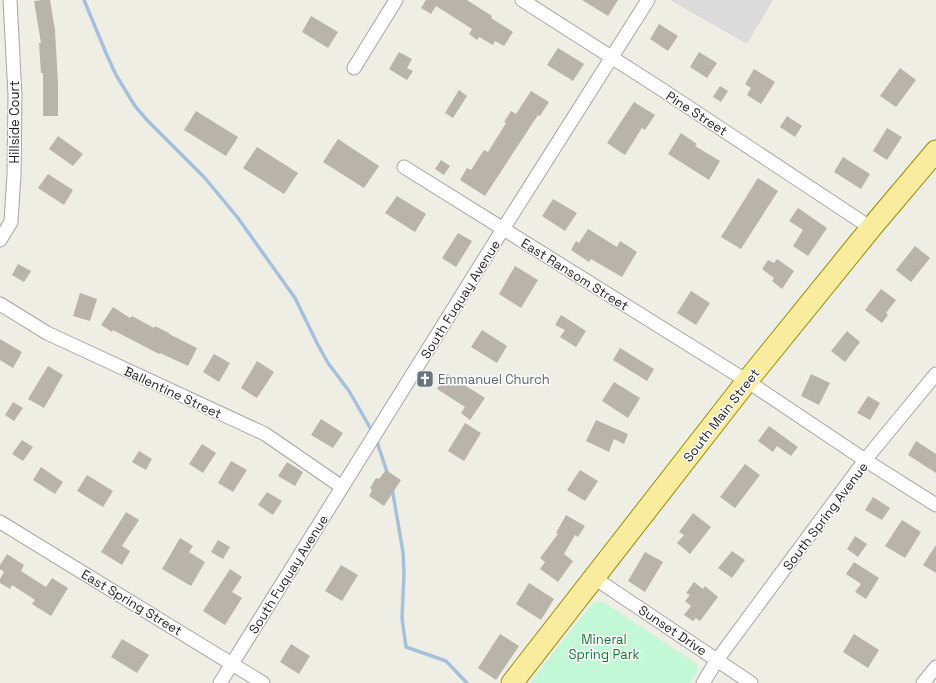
<svg xmlns="http://www.w3.org/2000/svg" width="936" height="683" font-family="'Space Grotesk',sans-serif">
<rect width="100%" height="100%" fill="#efeee5"/>
<polygon fill="#dcdbdb" points="670,0 773,0 747,44"/>
<polygon fill="#c2f8d6" points="596,602 603,602 695,663 698,667 697,672 689,683 530,683 590,606"/>
<g fill="none" stroke-linecap="round" stroke-linejoin="round">
<g stroke="#a6c0dc" stroke-width="3.5">
<polyline points="84,0 106,53 116,75 135,106 147,120 204,177 238,218 295,298 317,343 328,363 349,391 372,431"/>
<polyline points="376,439 388,475"/>
<polyline points="392,488 403,552 404,574 402,618 406,647 446,661 467,683"/>
</g>
</g>
<g fill="#b8b4aa">
<polygon points="43,0 50,0 55,30 58,84 58,116 43,116 43,73 41,73 39,43 41,43 34,1"/>
<polygon points="426,0 467,0 492,16 491,18 513,32 504,46 495,41 493,45 479,37 477,40 469,34 472,29 436,6 431,14 421,8"/>
<polygon points="582,0 618,0 608,16"/>
<polygon points="311,16 338,32 328,48 302,32"/>
<polygon points="659,24 678,36 668,51 650,39"/>
<polygon points="558,48 584,64 573,81 547,65"/>
<polygon points="399,52 412,59 407,68 413,71 407,80 389,69"/>
<polygon points="699,52 717,63 707,78 690,67"/>
<polygon points="900,68 916,80 896,107 880,96"/>
<polygon points="754,69 775,82 761,104 747,95 751,88 745,84"/>
<polygon points="720,86 728,91 721,102 713,97"/>
<polygon points="459,90 467,96 453,118 445,113"/>
<polygon points="531,91 549,102 540,116 538,115 485,196 460,180 467,168 471,170 484,150 488,152 506,123 504,122 511,111 516,114"/>
<polygon points="634,102 655,115 645,130 642,128 625,155 607,143"/>
<polygon points="196,111 238,137 226,156 184,130"/>
<polygon points="787,116 802,126 795,137 780,127"/>
<polygon points="887,128 902,137 887,160 873,151"/>
<polygon points="681,133 697,144 695,146 720,161 709,180 668,154"/>
<polygon points="58,136 83,154 73,166 49,149"/>
<polygon points="338,139 379,166 364,188 323,162"/>
<polygon points="257,147 298,173 284,194 243,168"/>
<polygon points="843,157 870,174 861,189 834,172"/>
<polygon points="441,160 450,166 444,175 435,169"/>
<polygon points="48,174 73,190 64,205 38,188"/>
<polygon points="758,178 778,191 741,249 721,237"/>
<polygon points="397,196 426,214 415,232 385,213"/>
<polygon points="553,199 577,213 565,231 542,216"/>
<polygon points="798,208 827,228 808,256 793,246 803,230 789,221"/>
<polygon points="588,229 617,247 620,241 637,252 622,277 591,259 589,262 571,250 576,241 579,243"/>
<polygon points="458,233 472,241 456,267 442,258"/>
<polygon points="915,246 930,258 911,282 896,270"/>
<polygon points="777,259 794,271 782,289 772,281 774,278 762,269 768,260 774,263"/>
<polygon points="18,264 31,271 24,282 12,275"/>
<polygon points="515,266 538,280 521,308 499,294"/>
<polygon points="881,289 896,300 886,313 888,315 882,323 865,310"/>
<polygon points="691,291 710,303 696,325 677,313"/>
<polygon points="80,293 97,299 90,321 73,316"/>
<polygon points="113,307 130,318 132,316 154,328 155,326 169,333 169,334 197,348 188,366 160,353 159,354 113,330 112,332 101,325"/>
<polygon points="561,315 586,331 576,347 560,337 565,330 555,325"/>
<polygon points="482,330 507,346 497,363 471,347"/>
<polygon points="847,331 860,342 845,362 831,351"/>
<polygon points="0,339 22,352 13,368 0,360"/>
<polygon points="620,348 654,369 647,381 613,360"/>
<polygon points="214,354 230,363 219,382 203,372"/>
<polygon points="257,361 274,372 257,398 241,388"/>
<polygon points="48,366 63,375 44,408 28,399"/>
<polygon points="447,374 485,398 470,420 461,413 465,407 437,389"/>
<polygon points="811,374 830,383 819,405 801,396"/>
<polygon points="614,382 640,398 628,418 602,401"/>
<polygon points="868,396 880,403 870,420 857,413"/>
<polygon points="13,402 23,408 14,421 5,415"/>
<polygon points="321,419 343,433 333,448 311,435"/>
<polygon points="596,420 628,434 624,444 614,439 609,452 586,441"/>
<polygon points="465,423 481,433 464,461 448,451"/>
<polygon points="769,426 798,447 791,456 777,446 773,452 758,441"/>
<polygon points="22,440 33,447 23,461 12,454"/>
<polygon points="916,441 936,454 936,473 908,455"/>
<polygon points="202,444 216,453 203,473 189,464"/>
<polygon points="139,451 152,459 146,470 132,462"/>
<polygon points="231,461 247,470 233,492 218,483"/>
<polygon points="287,462 303,472 295,486 278,476"/>
<polygon points="745,464 760,475 735,508 720,497"/>
<polygon points="41,467 63,482 55,494 33,480"/>
<polygon points="386,470 401,480 384,506 369,496 372,490 370,488 376,478 379,479"/>
<polygon points="580,470 598,481 585,501 567,490"/>
<polygon points="87,475 113,491 103,507 77,491"/>
<polygon points="267,492 282,501 273,515 258,505"/>
<polygon points="873,497 890,508 882,520 865,510"/>
<polygon points="126,512 139,520 122,546 130,551 122,565 101,552"/>
<polygon points="693,513 711,527 690,554 677,543 684,535 679,532"/>
<polygon points="566,515 585,526 578,537 575,535 564,554 573,561 558,582 540,569 545,562 540,558 558,534 556,533"/>
<polygon points="902,520 921,532 905,558 885,546"/>
<polygon points="855,536 867,544 858,557 847,549"/>
<polygon points="180,538 193,546 189,552 205,562 191,586 162,569"/>
<polygon points="218,540 230,547 223,559 211,552"/>
<polygon points="936,545 936,573 923,565"/>
<polygon points="732,551 745,560 732,578 718,568"/>
<polygon points="645,552 663,562 645,592 628,581"/>
<polygon points="7,554 24,565 21,571 46,587 52,578 68,588 51,616 32,604 35,600 12,585 10,589 0,583 0,579 4,572 0,569 0,565"/>
<polygon points="854,562 879,578 866,599 855,592 861,584 846,574"/>
<polygon points="341,565 358,575 342,601 325,591"/>
<polygon points="230,569 242,577 232,592 242,598 225,625 203,611"/>
<polygon points="694,582 703,589 705,586 718,597 700,621 696,618 693,621 684,615 691,606 685,601 690,595 686,593"/>
<polygon points="529,583 554,599 541,620 516,604"/>
<polygon points="500,634 519,646 496,680 478,668"/>
<polygon points="854,634 879,650 868,668 843,652"/>
<polygon points="122,639 149,655 137,673 111,657"/>
<polygon points="291,644 310,656 299,674 280,662"/>
</g>
<g fill="none" stroke-linecap="round" stroke-linejoin="round">
<defs>
<g id="minor">
<polyline points="522,0 658,87 871,228"/>
<polyline points="354,68 396,0"/>
<polyline points="404,167 747,381 865,460 936,505"/>
<polyline points="0,240 11,222 14,175 15,95 10,0"/>
<polyline points="0,304 47,333 265,434 342,487"/>
<polyline points="0,522 263,683"/>
<polyline points="593,577 751,683"/>
<polyline points="220,683 503,229 648,0"/>
<polyline points="703,683 717,660 865,460 936,374"/>
<polyline points="923,683 936,667"/>
</g>
<polyline id="primary" points="512,683 747,381 871,228 936,151"/>
</defs>
<use href="#minor" stroke="#a5a5a5" stroke-width="15"/>
<use href="#primary" stroke="#958d04" stroke-width="23"/>
<use href="#minor" stroke="#fff" stroke-width="13"/>
<use href="#primary" stroke="#f9ec9f" stroke-width="21"/>
</g>
<defs>
<symbol id="church-square" viewBox="-11 -11 22 22"><rect x="-9" y="-9" width="18" height="18" rx="4" fill="#6b7280" stroke="#fff"/><path d="M-1.2-6h2.4v3.5h3.3v2.4h-3.3V6h-2.4V-.1h-3.3v-2.4h3.3Z" fill="#fff"/></symbol>
</defs>
<g fill-rule="evenodd">
<use href="#church-square" x="415" y="369" width="20" height="20"/>
</g>
<g text-anchor="middle" stroke-width="3" stroke-linejoin="round" paint-order="stroke">
<g font-size="13" fill="#1e1e1e" stroke="#fff">
<text transform="translate(697 113) rotate(33)" y="5">Pine Street</text>
<text transform="translate(14 122) rotate(-90)" y="5">Hillside Court</text>
<text transform="translate(575 274) rotate(32)" y="5">East Ransom Street</text>
<text transform="translate(460 299) rotate(-58)" y="5">South Fuquay Avenue</text>
<text transform="translate(173 392) rotate(25)" y="5">Ballentine Street</text>
<text transform="translate(721 415) rotate(-52)" y="5">South Main Street</text>
<text transform="translate(825 516) rotate(-53)" y="5">South Spring Avenue</text>
<text transform="translate(288 574) rotate(-58)" y="5">South Fuquay Avenue</text>
<text transform="translate(132 602) rotate(31)" y="5">East Spring Street</text>
<text transform="translate(673 630) rotate(34)" y="5">Sunset Drive</text>
</g>
<g font-size="13" fill="#5b616d" stroke="#fff" text-anchor="start">
<text x="438" y="384">Emmanuel Church</text>
</g>
<g font-size="13" fill="#0e7a35" stroke="#fff">
<text x="604" y="644">Mineral<tspan x="604" dy="15">Spring Park</tspan></text>
</g>
</g>
</svg>
